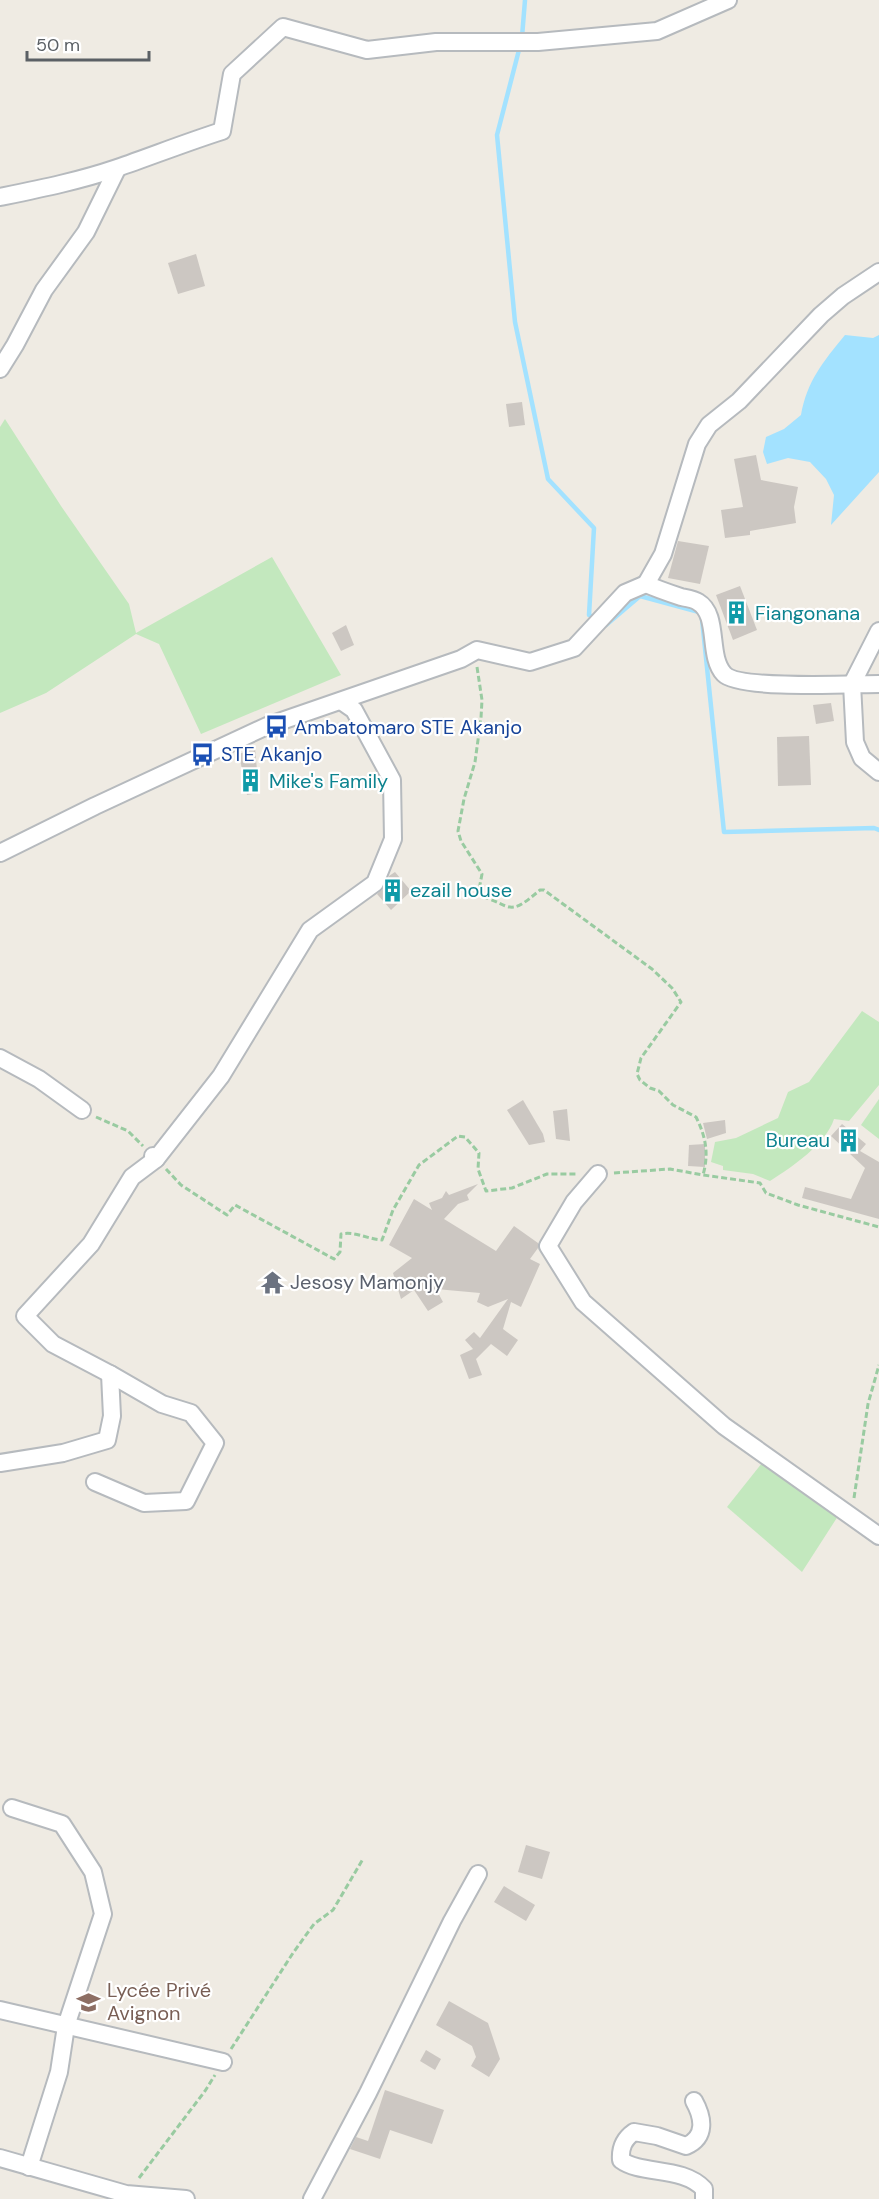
<svg xmlns="http://www.w3.org/2000/svg" width="879" height="2199" font-family="'DM Sans',sans-serif">
<rect width="100%" height="100%" fill="#efebe3"/>
<g fill="#c3e8be">
<polygon points="5,419 61,506 129,604 136,633 272,557 341,675 201,734 159,644 136,634 46,693 0,713 0,427"/>
<path d="M862 1011 879 1022V1085L849 1121 834 1119C826 1144 792 1167 770 1181L753 1174 723 1170V1166L711 1162 715 1142 736 1138 778 1118 788 1092 809 1082Z"/>
<polygon points="879,1099 879,1139 861,1125"/>
<polygon points="766,1458 840,1513 802,1572 727,1507"/>
</g>
<path fill="#a3e2ff" d="M845 335 873 338 879 335V472L831 525 834 495 826 479 810 462 788 458 767 464 763 452 766 437 784 429 801 415C807 381 823 362 845 335Z"/>
<g fill="none" stroke-linecap="round" stroke-linejoin="round">
<g stroke="#a3e2ff" stroke-width="4.5">
<polyline points="522,37 525,0"/>
<polyline points="520,46 497,135 515,322 548,479 594,528 589,615 597,619"/>
<polyline points="702,619 724,832 874,828 879,830"/>
<polyline points="604,623 606,625 640,596 699,612"/>
</g>
</g>
<g fill="#ccc7c2">
<polygon points="196,254 205,286 178,294 168,263"/>
<polygon points="522,402 525,425 509,427 506,404"/>
<polygon points="756,455 761,480 798,487 794,507 796,523 750,531 750,535 725,538 721,510 743,507 734,459"/>
<polygon points="678,541 709,546 700,584 668,578"/>
<polygon points="740,586 757,630 733,640 716,595"/>
<polygon points="346,625 354,645 341,651 332,633"/>
<polygon points="831,703 834,721 816,724 813,705"/>
<polygon points="809,736 811,785 778,786 777,737"/>
<polygon points="255,748 259,793 247,795 239,754"/>
<polygon points="395,872 411,891 391,910 377,894 384,888 389,876"/>
<polygon points="523,1100 543,1134 545,1142 529,1145 507,1110"/>
<polygon points="567,1109 570,1141 556,1139 553,1111"/>
<polygon points="725,1120 726,1133 707,1139 703,1123"/>
<polygon points="842,1124 866,1144 860,1151 879,1162 879,1219 802,1198 805,1187 851,1199 865,1168 831,1136"/>
<polygon points="705,1144 705,1167 688,1166 689,1145"/>
<polygon points="478,1184 467,1195 469,1200 458,1204 444,1219 496,1251 514,1226 538,1243 538,1248 530,1259 540,1264 521,1307 511,1302 503,1329 518,1340 507,1356 491,1344 476,1359 482,1375 469,1379 460,1355 473,1349 465,1340 474,1332 480,1338 508,1299 488,1307 477,1302 480,1293 436,1289 443,1302 428,1311 414,1290 401,1299 393,1273 412,1258 389,1245 414,1199 432,1210 429,1203 442,1198 446,1191 449,1195"/>
<polygon points="526,1845 550,1852 542,1879 518,1872"/>
<polygon points="504,1886 535,1905 526,1921 494,1902"/>
<polygon points="449,2001 488,2023 500,2059 489,2077 471,2066 476,2057 472,2046 436,2025"/>
<polygon points="426,2050 441,2059 435,2070 420,2061"/>
<polygon points="385,2090 444,2110 432,2144 390,2130 380,2159 350,2149 356,2137 368,2141"/>
</g>
<g fill="none" stroke-linecap="round" stroke-linejoin="round">
<defs>
<g id="minor">
<path d="M0 197C39 189 79 181 117 168 152 156 187 142 222 131L232 74 283 27 367 50 436 42H538L657 31 728 0"/>
<path d="M879 272 843 296 821 315 739 401 709 425 697 444 663 554 646 584C657 589 669 593 681 597 686 598 694 599 698 602 720 615 707 656 724 674 739 690 853 684 879 684"/>
<polyline points="0,369 15,345 44,290 86,232 117,169"/>
<polyline points="879,631 852,684 855,742 862,758 879,772"/>
<polyline points="0,853 95,806 267,726 461,659 477,650 530,662 574,648 625,593 646,584"/>
<polyline points="0,1058 39,1079 82,1110"/>
<polyline points="153,1156 156,1159 221,1076 310,930 375,883 393,839 392,780 354,710 341,701"/>
<polyline points="598,1174 574,1202 548,1246 583,1302 724,1426 879,1536"/>
<polyline points="0,1463 63,1453 107,1440 112,1416 110,1374"/>
<polyline points="95,1482 144,1503 186,1501 215,1443 191,1413 162,1404 110,1374 53,1344 25,1316 91,1244 132,1177 156,1159"/>
<polyline points="12,1808 62,1824 93,1872 103,1914 66,2026 59,2072 29,2167"/>
<polyline points="0,2010 223,2062"/>
<path d="M694 2101C703 2117 707 2137 686 2146L657 2136 634 2132C624 2139 620 2147 621 2160 641 2175 683 2166 704 2189V2199"/>
<polyline points="0,2158 126,2194 186,2199"/>
<polyline points="312,2199 368,2093 452,1921 478,1874"/>
</g>
</defs>
<use href="#minor" stroke="#b6babe" stroke-width="20"/>
<g stroke="#99cba1" stroke-width="3" stroke-dasharray="6 3" stroke-linecap="butt">
<path d="M477 667 482 700 481 718 475 762 464 799 458 831 461 841 482 874 478 895C514 906 507 918 540 890H544L652 969 672 988 681 1002 641 1058 637 1074 640 1080 650 1088 659 1091 673 1105 696 1117C706 1137 709 1154 703 1175"/>
<polyline points="96,1117 128,1131 143,1146"/>
<path d="M166 1169 181 1185 227 1215 235 1205 334 1259 340 1252 341 1234C355 1231 367 1239 382 1240L393 1210 419 1165 458 1136 465 1137 479 1153 478 1169 486 1191 512 1188 547 1174H577"/>
<polyline points="614,1173 670,1169 703,1175 760,1183 766,1193 798,1205 879,1227"/>
<polyline points="854,1498 868,1404 879,1365"/>
<polyline points="231,2049 293,1953 314,1924 333,1910 363,1859"/>
<polyline points="139,2178 205,2091 215,2075"/>
</g>
<use href="#minor" stroke="#fff" stroke-width="16"/>
</g>
<defs>
<symbol id="building-bare" viewBox="-9 -9 18 18"><path d="M-4-6H4V6H1V3H-1V6H-4ZM-2.5-4.3h1.7v1.8h-1.7ZM.8-4.3h1.7v1.8H.8ZM-2.5-1h1.7V.8h-1.7ZM.8-1h1.7V.8H.8Z" fill="#0f9aa8" stroke="#fff" stroke-width="2.5" paint-order="stroke"/></symbol>
<symbol id="bus-bare" viewBox="-9 -9 18 18"><path d="M-5-6H5V4H4V6H2V4H-2V6H-4V4H-5ZM-3.5-4V0h7V-4ZM-3.5 1.2v1.5H-2V1.2ZM2 1.2v1.5H3.5V1.2Z" fill="#1a4fb4" stroke="#fff" stroke-width="2.5" paint-order="stroke"/></symbol>
<symbol id="temple-bare" viewBox="-9 -9 18 18"><path d="M0-6L5-2H3V0L6.5 2.5H4V6H1.5V3h-3V6H-4V2.5H-6.5L-3 0V-2H-5Z" fill="#6b7280" stroke="#fff" stroke-width="2.5" paint-order="stroke"/></symbol>
<symbol id="school-bare" viewBox="-9 -9 18 18"><path d="M0-5L7-2L0 1L-7-2ZM-4 1L0 2.5L4 1V4Q0 6-4 4Z" fill="#8d6e63" stroke="#fff" stroke-width="2.5" paint-order="stroke"/></symbol>
</defs>
<g fill-rule="evenodd">
<use href="#building-bare" x="720" y="596" width="33" height="33"/>
<use href="#bus-bare" x="260" y="710" width="33" height="33"/>
<use href="#bus-bare" x="186" y="738" width="33" height="33"/>
<use href="#building-bare" x="234" y="764" width="33" height="33"/>
<use href="#building-bare" x="376" y="874" width="33" height="33"/>
<use href="#building-bare" x="832" y="1124" width="33" height="33"/>
<use href="#temple-bare" x="256" y="1266" width="33" height="33"/>
<use href="#school-bare" x="72" y="1986" width="33" height="33"/>
</g>
<g text-anchor="middle" stroke-width="4.5" stroke-linejoin="round" paint-order="stroke">
<g font-size="20" fill="#0d838f" stroke="#fff" text-anchor="start">
<text x="755" y="620">Fiangonana</text>
<text x="269" y="788">Mike's Family</text>
<text x="410" y="897">ezail house</text>
<text x="830" y="1147" text-anchor="end">Bureau</text>
</g>
<g font-size="20" fill="#164399" stroke="#fff" text-anchor="start">
<text x="294" y="734">Ambatomaro STE Akanjo</text>
<text x="221" y="761">STE Akanjo</text>
</g>
<g font-size="20" fill="#5b616d" stroke="#fff" text-anchor="start">
<text x="290" y="1289">Jesosy Mamonjy</text>
</g>
<g font-size="20" fill="#785e54" stroke="#fff" text-anchor="start">
<text x="107" y="1997">Lycée Privé<tspan x="107" dy="23">Avignon</tspan></text>
</g>
</g>
<path d="M27 51v9h122v-9" fill="none" stroke="#5b6065" stroke-width="3"/>
<text x="36" y="51" font-size="18" fill="#5b6065" stroke="#ffffff" stroke-width="4.5" paint-order="stroke">50 m</text>
</svg>
